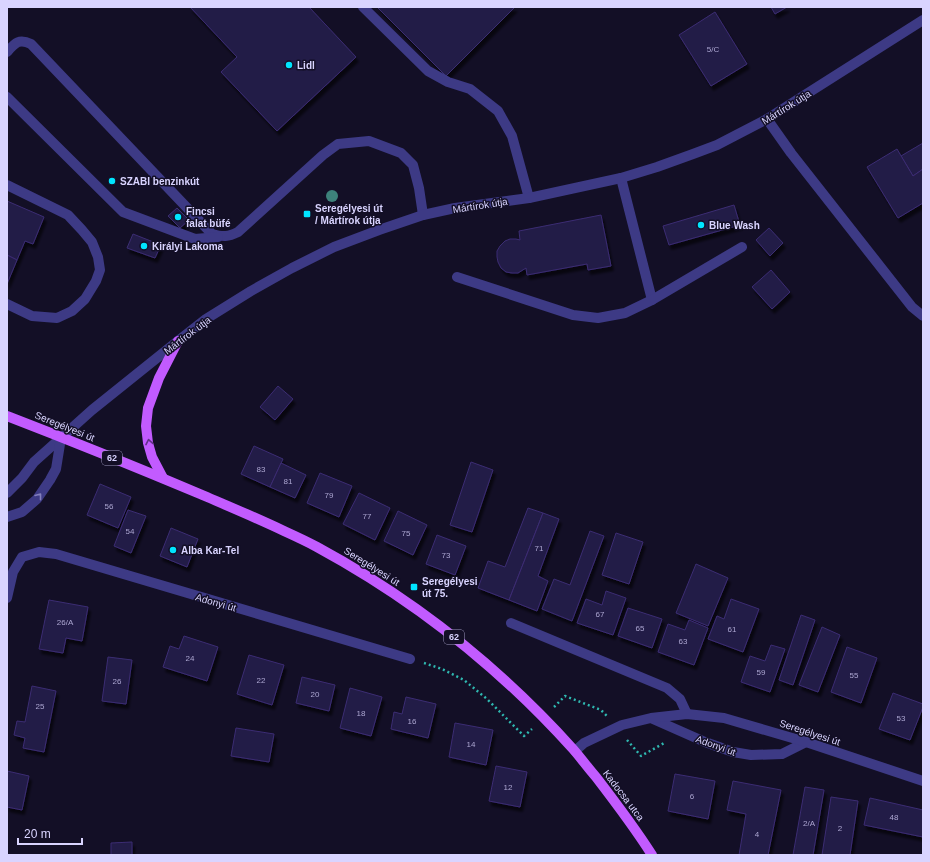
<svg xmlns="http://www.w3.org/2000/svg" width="930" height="862" font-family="Helvetica,sans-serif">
<defs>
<filter id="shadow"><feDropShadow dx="2.5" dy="4.5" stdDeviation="1" flood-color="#0009"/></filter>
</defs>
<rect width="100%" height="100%" fill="#130f26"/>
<g fill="#241b47" stroke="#3b2d73" filter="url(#shadow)">
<polygon points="190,7 309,7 356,57 277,131 221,72 237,57"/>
<polygon points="377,7 515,7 446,76"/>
<polygon points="771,7 787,7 775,14"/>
<polygon points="715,12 747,64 711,86 679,35"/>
<polygon points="923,143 923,169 913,176 901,156"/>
<polygon points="897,149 913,176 923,169 923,203 898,218 867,167"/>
<polygon points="7,201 44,217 33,244 25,241 17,260 7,255"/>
<polygon points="734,205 740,225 669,245 663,226"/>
<polygon points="177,208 189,220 180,228 168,216"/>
<polygon points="601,215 611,266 588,270 587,264 527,275 526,268 518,273 512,273 506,272 501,268 498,262 497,257 497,251 500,246 505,241 510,239 516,239 520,240 519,231"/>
<polygon points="769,228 783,243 770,256 756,240"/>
<polygon points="133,234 161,245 155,258 127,248"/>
<polygon points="7,255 17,260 7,284"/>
<polygon points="771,270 790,292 772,309 752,287"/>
<polygon points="278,386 293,399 275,420 260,407"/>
<polygon points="254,446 283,459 270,487 241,474"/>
<polygon points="471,462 493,470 472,532 450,525"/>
<polygon points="281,463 306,475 295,498 270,487"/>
<polygon points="320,473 352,486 339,517 307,503"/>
<polygon points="100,484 131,497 118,528 87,515"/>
<polygon points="359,493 390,508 375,540 343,524"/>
<polygon points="528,508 543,513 509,600 478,588 488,561 505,567"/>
<polygon points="128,510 146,516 131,553 114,546"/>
<polygon points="398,511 427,525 413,555 384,541"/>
<polygon points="543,513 559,519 538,576 548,581 537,611 509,600"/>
<polygon points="171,528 198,539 187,567 160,556"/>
<polygon points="590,531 604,536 572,621 542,609 554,579 570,585"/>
<polygon points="616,533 643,542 629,584 602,575"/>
<polygon points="437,535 466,546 455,575 426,564"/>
<polygon points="696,564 728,578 708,626 676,613"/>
<polygon points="606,591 626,598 613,635 577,623 586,599 602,605"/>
<polygon points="731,599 759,609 743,652 708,639 717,616 724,619"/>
<polygon points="49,600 88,607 82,641 66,638 63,653 39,649"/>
<polygon points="628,608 662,619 652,648 618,636"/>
<polygon points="801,615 815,620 793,685 779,680"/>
<polygon points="689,620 708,628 694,665 658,652 668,624 685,630"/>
<polygon points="822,627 840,635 818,692 799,685"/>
<polygon points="184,636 218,647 207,681 163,667 170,646 179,649"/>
<polygon points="771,645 785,649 770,692 741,682 750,656 765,661"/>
<polygon points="847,647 877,658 861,703 831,692"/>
<polygon points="249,655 284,665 272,705 237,694"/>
<polygon points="108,657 132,660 126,704 102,701"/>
<polygon points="302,677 335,685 329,711 296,703"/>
<polygon points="32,686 56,691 44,752 23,748 25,738 14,735 17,721 25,722"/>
<polygon points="350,688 382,697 371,736 340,728"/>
<polygon points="893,693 923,704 923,707 910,740 879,729"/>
<polygon points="406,697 436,704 428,738 391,729 394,712 402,714"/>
<polygon points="455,723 493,730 486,765 449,757"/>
<polygon points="236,728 274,734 269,762 231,756"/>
<polygon points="496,766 527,772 520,807 489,801"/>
<polygon points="7,771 29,776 22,810 7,807"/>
<polygon points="675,774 715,781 708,819 668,811"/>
<polygon points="733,781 781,790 768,855 739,855 746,814 727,810"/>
<polygon points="805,787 824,790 813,855 793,855"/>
<polygon points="831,797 858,801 850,855 822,855"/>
<polygon points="870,798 923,810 923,837 864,825"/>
<polygon points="132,842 132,855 111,855 111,843"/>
</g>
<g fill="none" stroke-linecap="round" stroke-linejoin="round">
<g stroke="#2fb8b0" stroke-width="2.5" stroke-dasharray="2 3" stroke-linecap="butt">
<polyline points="424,663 442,669 464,680 487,699 524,736 532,729"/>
<polyline points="554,707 565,696 601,710 607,716"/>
<polyline points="627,740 641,756 666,742"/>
</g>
<g stroke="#3d3a85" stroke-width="10">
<polyline points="363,7 428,71 448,82 470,89 498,111 512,136 529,198"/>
<path d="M7 52C15 43 19 38 31 44L212 234C223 237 228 237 238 232L323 155 338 144 369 141 401 153 413 165 419 188 423 215"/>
<polyline points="7,97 123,212 195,239 218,237"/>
<polyline points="767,119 791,153 912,307 923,316"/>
<polyline points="621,178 652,300"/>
<polyline points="7,185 68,215 82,230 92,242 98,257 100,270 96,281 85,299 72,311 57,318 32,316 7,304"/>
<polyline points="457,277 573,315 598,318 625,313 652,300 742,247"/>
</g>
<g stroke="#3d3a85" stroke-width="10">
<polyline points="7,598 13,572 22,557 39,552 56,554 410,659"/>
<polyline points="511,623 667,688 680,699 687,714"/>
<polyline points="653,719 705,742 733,752 751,755 782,754 806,742"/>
<polyline points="575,751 584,743 622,725 651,718 687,714 724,718 806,742 923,781"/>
</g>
<g stroke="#3d3a85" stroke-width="10">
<polyline points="7,493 22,478 34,462 92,410 178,341 206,319 251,291 292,268 334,247 379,230 423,215 455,208 529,198 621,178 657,167 693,154 717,145 767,119 923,20"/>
<polyline points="7,517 22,512 37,499 50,480 56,469 61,438"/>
</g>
<g stroke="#c25bff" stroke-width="10">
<path d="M7 416C72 441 136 467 200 494 228 506 257 518 284 531 295 536 306 541 317 547 413 599 500 668 573 749 581 758 588 768 596 777 616 803 635 828 652 855"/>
<polyline points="163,478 152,457 148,443 146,426 148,408 159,378 178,341"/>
</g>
</g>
<circle fill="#3d827b" cx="332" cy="196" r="6"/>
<defs><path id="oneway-chevron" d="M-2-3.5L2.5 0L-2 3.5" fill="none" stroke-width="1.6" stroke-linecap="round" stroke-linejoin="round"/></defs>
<use stroke="#623188" href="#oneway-chevron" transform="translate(149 442) rotate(-101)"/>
<use stroke="#837fbc" href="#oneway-chevron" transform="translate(39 496) rotate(-52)"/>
<g fill="#00e5ff" stroke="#130f26" stroke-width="1.5">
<circle cx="289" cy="65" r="4"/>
<circle cx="112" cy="181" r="4"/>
<rect x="303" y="210" width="8" height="8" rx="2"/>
<circle cx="178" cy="217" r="4"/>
<circle cx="701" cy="225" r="4"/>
<circle cx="144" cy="246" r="4"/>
<circle cx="173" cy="550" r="4"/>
<rect x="410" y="583" width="8" height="8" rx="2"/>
</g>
<g text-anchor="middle" stroke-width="3" stroke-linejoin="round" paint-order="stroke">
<g font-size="8" fill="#aca6d1">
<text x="713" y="52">5/C</text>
<text x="261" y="472">83</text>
<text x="288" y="484">81</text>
<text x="329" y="498">79</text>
<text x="109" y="509">56</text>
<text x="367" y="519">77</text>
<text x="130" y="534">54</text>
<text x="406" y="536">75</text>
<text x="539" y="551">71</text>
<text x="446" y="558">73</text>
<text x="600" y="617">67</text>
<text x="65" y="625">26/A</text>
<text x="640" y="631">65</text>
<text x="732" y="632">61</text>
<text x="683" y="644">63</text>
<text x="190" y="661">24</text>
<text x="761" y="675">59</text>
<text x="854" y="678">55</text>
<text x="261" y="683">22</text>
<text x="117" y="684">26</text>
<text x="315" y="697">20</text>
<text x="40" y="709">25</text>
<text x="361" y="716">18</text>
<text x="901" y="721">53</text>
<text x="412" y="724">16</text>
<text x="471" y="747">14</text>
<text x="508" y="790">12</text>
<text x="692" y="799">6</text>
<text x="894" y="820">48</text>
<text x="809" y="826">2/A</text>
<text x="840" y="831">2</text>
<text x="757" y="837">4</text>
</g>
<g fill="#130f26" stroke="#9e99be" stroke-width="1">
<rect x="102" y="451" width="20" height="14" rx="3"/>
<rect x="444" y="630" width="20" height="14" rx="3"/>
</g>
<g font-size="9" font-weight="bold" fill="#d9d4ff">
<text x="112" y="461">62</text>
<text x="454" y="640">62</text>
</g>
<g font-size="10" font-weight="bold" fill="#d9d4ff" stroke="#130f26" text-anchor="start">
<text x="297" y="69">Lidl</text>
<text x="120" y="185">SZABI benzinkút</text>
<text x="315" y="212">Seregélyesi út<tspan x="315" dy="12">/ Mártírok útja</tspan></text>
<text x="186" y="215">Fincsi<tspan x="186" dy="12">falat büfé</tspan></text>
<text x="709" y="229">Blue Wash</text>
<text x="152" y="250">Királyi Lakoma</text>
<text x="181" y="554">Alba Kar-Tel</text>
<text x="422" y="585">Seregélyesi<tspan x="422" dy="12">út 75.</tspan></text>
</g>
<g font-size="10" fill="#d9d4ff" stroke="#130f26">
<text transform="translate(786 107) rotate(-32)" y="4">Mártírok útja</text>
<text transform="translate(480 205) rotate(-9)" y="4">Mártírok útja</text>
<text transform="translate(187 335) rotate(-37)" y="4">Mártírok útja</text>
<text transform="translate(65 426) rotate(22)" y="4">Seregélyesi út</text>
<text transform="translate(372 566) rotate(32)" y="4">Seregélyesi út</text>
<text transform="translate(216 602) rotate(16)" y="4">Adonyi út</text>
<text transform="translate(810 732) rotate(18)" y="4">Seregélyesi út</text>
<text transform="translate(716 745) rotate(20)" y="4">Adonyi út</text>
<text transform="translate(624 795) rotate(53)" y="4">Kadocsa utca</text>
</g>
</g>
<rect width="930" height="862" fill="none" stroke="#d9d4ff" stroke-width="16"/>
<path d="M18 838v6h64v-6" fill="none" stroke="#d9d4ff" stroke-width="2"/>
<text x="24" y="838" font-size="12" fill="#d9d4ff" stroke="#130f26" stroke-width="3" paint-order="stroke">20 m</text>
</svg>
